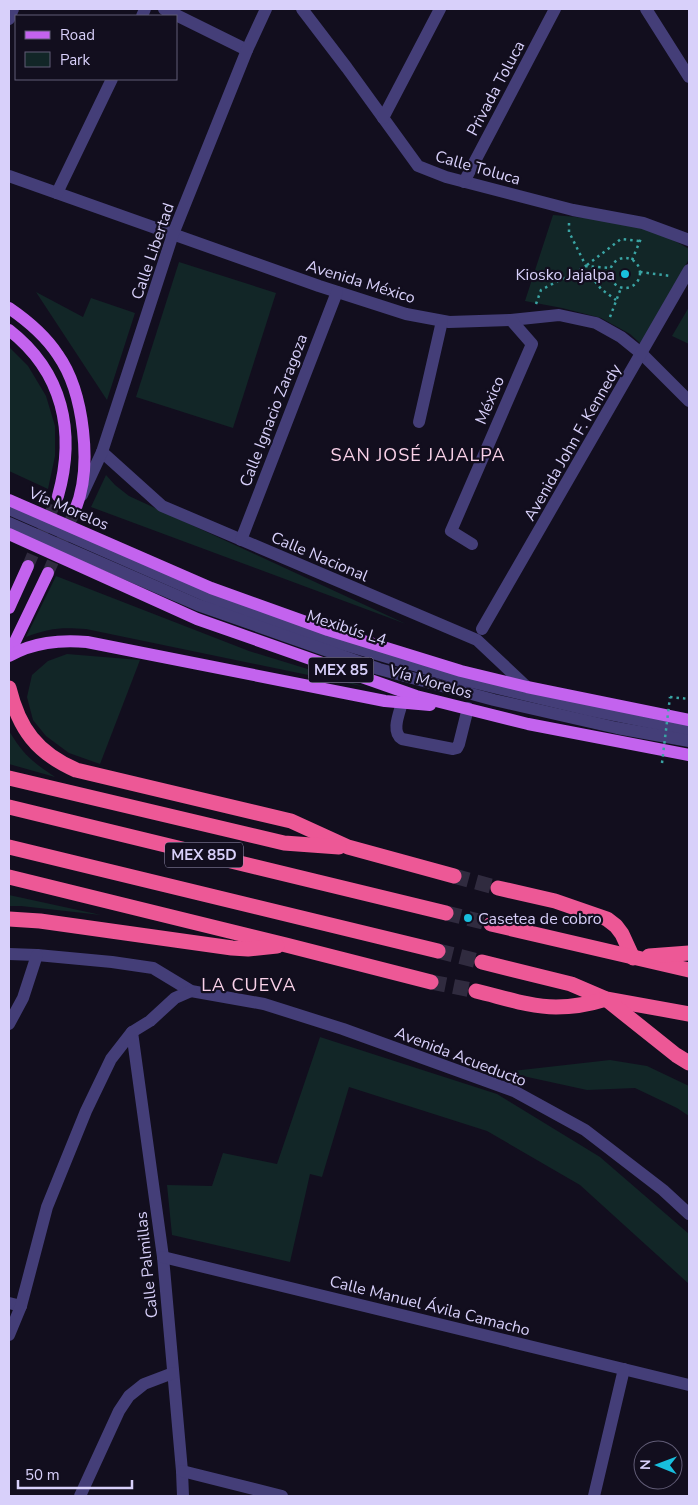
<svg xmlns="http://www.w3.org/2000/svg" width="698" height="1505" font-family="'Nunito Sans',sans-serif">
<rect width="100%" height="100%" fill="#120e1e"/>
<g fill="#122627">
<path d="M553 215C600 219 649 223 689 249V259L641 344 630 334 601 318 562 308 525 301Z"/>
<polygon points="179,262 276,293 233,428 136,397"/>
<polygon points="36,292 83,317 91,298 135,313 107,400"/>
<polygon points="689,307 689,344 672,336"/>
<polygon points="9,347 28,366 46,396 55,426 55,456 48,489 9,471"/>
<polygon points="106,475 115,485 129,496 406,624 91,507"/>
<path d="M56 576 249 651 366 687 86 629C61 627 49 628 26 637Z"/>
<polygon points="67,654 140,660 100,764 69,753 46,736 33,720 27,697 32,675 48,661"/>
<path d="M9 731C24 755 31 761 55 777L9 764Z"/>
<polygon points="9,895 101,915 21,906 9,906"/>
<polygon points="320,1037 497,1094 600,1157 689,1234 689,1284 580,1185 487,1131 349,1087 322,1177 310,1174 290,1262 172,1235 167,1185 212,1186 223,1153 277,1164"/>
<polygon points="610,1060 647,1066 689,1086 689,1116 677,1108 635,1088 587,1090 504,1072"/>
</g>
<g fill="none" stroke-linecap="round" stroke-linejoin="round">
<g stroke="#302b3f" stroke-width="12" stroke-dasharray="12 6" stroke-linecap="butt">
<polyline points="28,566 58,496"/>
<polyline points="48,573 75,510"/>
</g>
<g stroke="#302b3f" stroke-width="15" stroke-dasharray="15 8" stroke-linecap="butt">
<polyline points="454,876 498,888"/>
<polyline points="446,913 491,924"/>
<polyline points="438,951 482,962"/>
<polyline points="431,982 476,991"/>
</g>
<g stroke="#3aa4a4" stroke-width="2.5" stroke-dasharray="2.5 4" stroke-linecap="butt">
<polyline points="569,223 569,232 591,276 601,289 616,300"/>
<circle cx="625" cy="273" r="15"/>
<polyline points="632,260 642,236"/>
<polyline points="587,265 621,239 640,241"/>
<polyline points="640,272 671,276"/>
<polyline points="536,304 541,290 586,266 611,268"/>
<polyline points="610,317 621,288"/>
<polyline points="670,697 689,699"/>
</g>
<g stroke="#443e78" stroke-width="12">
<polyline points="164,9 247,50"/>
<polyline points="302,9 347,68 418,166 446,177 573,210 643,223 689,240"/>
<polyline points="646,9 689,77"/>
<polyline points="142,16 145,9"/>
<polyline points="9,19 13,9"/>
<polyline points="383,118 440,9"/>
<polyline points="9,176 319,286 406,314 449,322 511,320 559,315 596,323 621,337 642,354 689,401"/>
<polyline points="464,182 555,9"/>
<polyline points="57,193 112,79"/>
<polyline points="419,422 442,321"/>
<polyline points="102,452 162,506 477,640 527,687"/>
<polyline points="82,495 102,452 173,234 247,50 266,9"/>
<polyline points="9,509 209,597 329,640 468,681 585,709 689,730"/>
<polyline points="9,523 198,605 379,669 494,700 617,728 689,741"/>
<polyline points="241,540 337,292"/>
<polyline points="472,544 451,531 532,344 511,320"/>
<polyline points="482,629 689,270"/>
<path d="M402 703C399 714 391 732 402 739L453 749 457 748 459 744 468 708"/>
<polyline points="9,954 37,955 112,962 153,968 191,991 264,1004 343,1029 514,1091 585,1130 663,1190 689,1214"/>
<polyline points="9,1024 23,998 37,955"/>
<polyline points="132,1032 163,1257 182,1471 183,1496"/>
<polyline points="163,1257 689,1385"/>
<polyline points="9,1303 21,1306"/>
<polyline points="9,1335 21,1306 47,1207 86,1111 111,1059 132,1032 150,1021 175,998 191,991"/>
<polyline points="182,1471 282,1496"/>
<polyline points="80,1496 119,1411 129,1396 144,1384 173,1373"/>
<polyline points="594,1496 624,1369"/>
</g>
<g stroke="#c363ee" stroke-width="12">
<path d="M9 308C28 321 45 335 58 355 84 392 93 468 75 510"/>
<path d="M9 330C63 372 76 432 58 496"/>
<polyline points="9,500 211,588 328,630 461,671 527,687 689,720"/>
<polyline points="9,534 197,619 416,696 528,724 689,755"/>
<polyline points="9,608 28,566"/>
<polyline points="9,654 48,573"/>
<path d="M9 656C34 642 59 640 87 642L385 701 430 705"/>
</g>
<g stroke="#ed5896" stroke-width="15">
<path d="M9 688C19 729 37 753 76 770L291 821 348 847 454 876"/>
<polyline points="9,778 284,843 339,847"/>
<polyline points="9,807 446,913"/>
<polyline points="9,847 438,951"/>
<polyline points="9,877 286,945 431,982"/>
<polyline points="498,888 555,901 607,919 616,926 622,934 633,958"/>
<polyline points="9,919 40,921 232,948 248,949 277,946"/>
<polyline points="491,924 689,970"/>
<polyline points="649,956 689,953"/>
<polyline points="482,962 571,984 606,999 689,1014"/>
<path d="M476 991C502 997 530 1007 556 1007 574 1007 590 1004 606 999"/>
<polyline points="607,1000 676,1055 689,1063"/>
</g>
<polyline stroke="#3aa4a4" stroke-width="2.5" stroke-dasharray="2.5 4" stroke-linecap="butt" points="662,763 670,697"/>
</g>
<g fill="#18bede" stroke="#120e1e" stroke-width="2">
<circle cx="625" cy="274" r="5"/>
<circle cx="468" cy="918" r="5"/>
</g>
<g text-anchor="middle" stroke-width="4.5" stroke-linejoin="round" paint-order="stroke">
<g fill="#120e1e" stroke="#9d96b8" stroke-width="1">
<rect x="308.5" y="657.5" width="65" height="25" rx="4"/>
<rect x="165" y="842.5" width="78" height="25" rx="4"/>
</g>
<g font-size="15" font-weight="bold" fill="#d8d0fa">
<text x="341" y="675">MEX 85</text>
<text x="204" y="860">MEX 85D</text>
</g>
<g font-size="16" fill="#d8d0fa" stroke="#120e1e">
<text transform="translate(495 88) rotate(-62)" y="6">Privada Toluca</text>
<text transform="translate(478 167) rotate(16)" y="6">Calle Toluca</text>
<text transform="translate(152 251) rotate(-71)" y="6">Calle Libertad</text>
<text transform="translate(361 281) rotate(17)" y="6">Avenida México</text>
<text transform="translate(489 400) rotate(-67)" y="6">México</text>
<text transform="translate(273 410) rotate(-69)" y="6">Calle Ignacio Zaragoza</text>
<text transform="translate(572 442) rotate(-60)" y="6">Avenida John F. Kennedy</text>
<text transform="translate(69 508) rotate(23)" y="6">Vía Morelos</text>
<text transform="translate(320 556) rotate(23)" y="6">Calle Nacional</text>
<text transform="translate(347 627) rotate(18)" y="6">Mexibús L4</text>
<text transform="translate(431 681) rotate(16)" y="6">Vía Morelos</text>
<text transform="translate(461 1056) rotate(21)" y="6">Avenida Acueducto</text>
<text transform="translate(146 1265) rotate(-96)" y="6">Calle Palmillas</text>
<text transform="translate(430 1305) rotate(14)" y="6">Calle Manuel Ávila Camacho</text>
</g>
<g font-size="16" fill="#d8d0fa" stroke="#120e1e" text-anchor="end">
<text x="615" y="280">Kiosko Jajalpa</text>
<text x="478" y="924" text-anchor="start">Casetea de cobro</text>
</g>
<g font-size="18" letter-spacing="1" fill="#fad2e9" stroke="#120e1e">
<text x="418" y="461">SAN JOSÉ JAJALPA</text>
<text x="249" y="991">LA CUEVA</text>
</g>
</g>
<rect width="698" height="1505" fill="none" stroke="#d8d0fa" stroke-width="20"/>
<rect x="15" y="15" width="162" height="65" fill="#120e1e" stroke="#615c76"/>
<rect x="25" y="31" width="25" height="8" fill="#c363ee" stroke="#615c76"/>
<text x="60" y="40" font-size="15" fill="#d8d0fa">Road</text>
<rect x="25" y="52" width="25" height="15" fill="#122627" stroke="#615c76"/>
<text x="60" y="65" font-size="15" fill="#d8d0fa">Park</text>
<g transform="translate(658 1465) rotate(271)"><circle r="24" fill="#120e1e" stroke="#615c76"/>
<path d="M0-4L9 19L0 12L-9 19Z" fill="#18bede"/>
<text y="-8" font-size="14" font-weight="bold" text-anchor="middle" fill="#d8d0fa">N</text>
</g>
<path d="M18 1480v8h114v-8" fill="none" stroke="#d8d0fa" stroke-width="2.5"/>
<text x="25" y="1480" font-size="15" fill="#d8d0fa" stroke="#120e1e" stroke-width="4" paint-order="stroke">50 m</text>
</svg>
